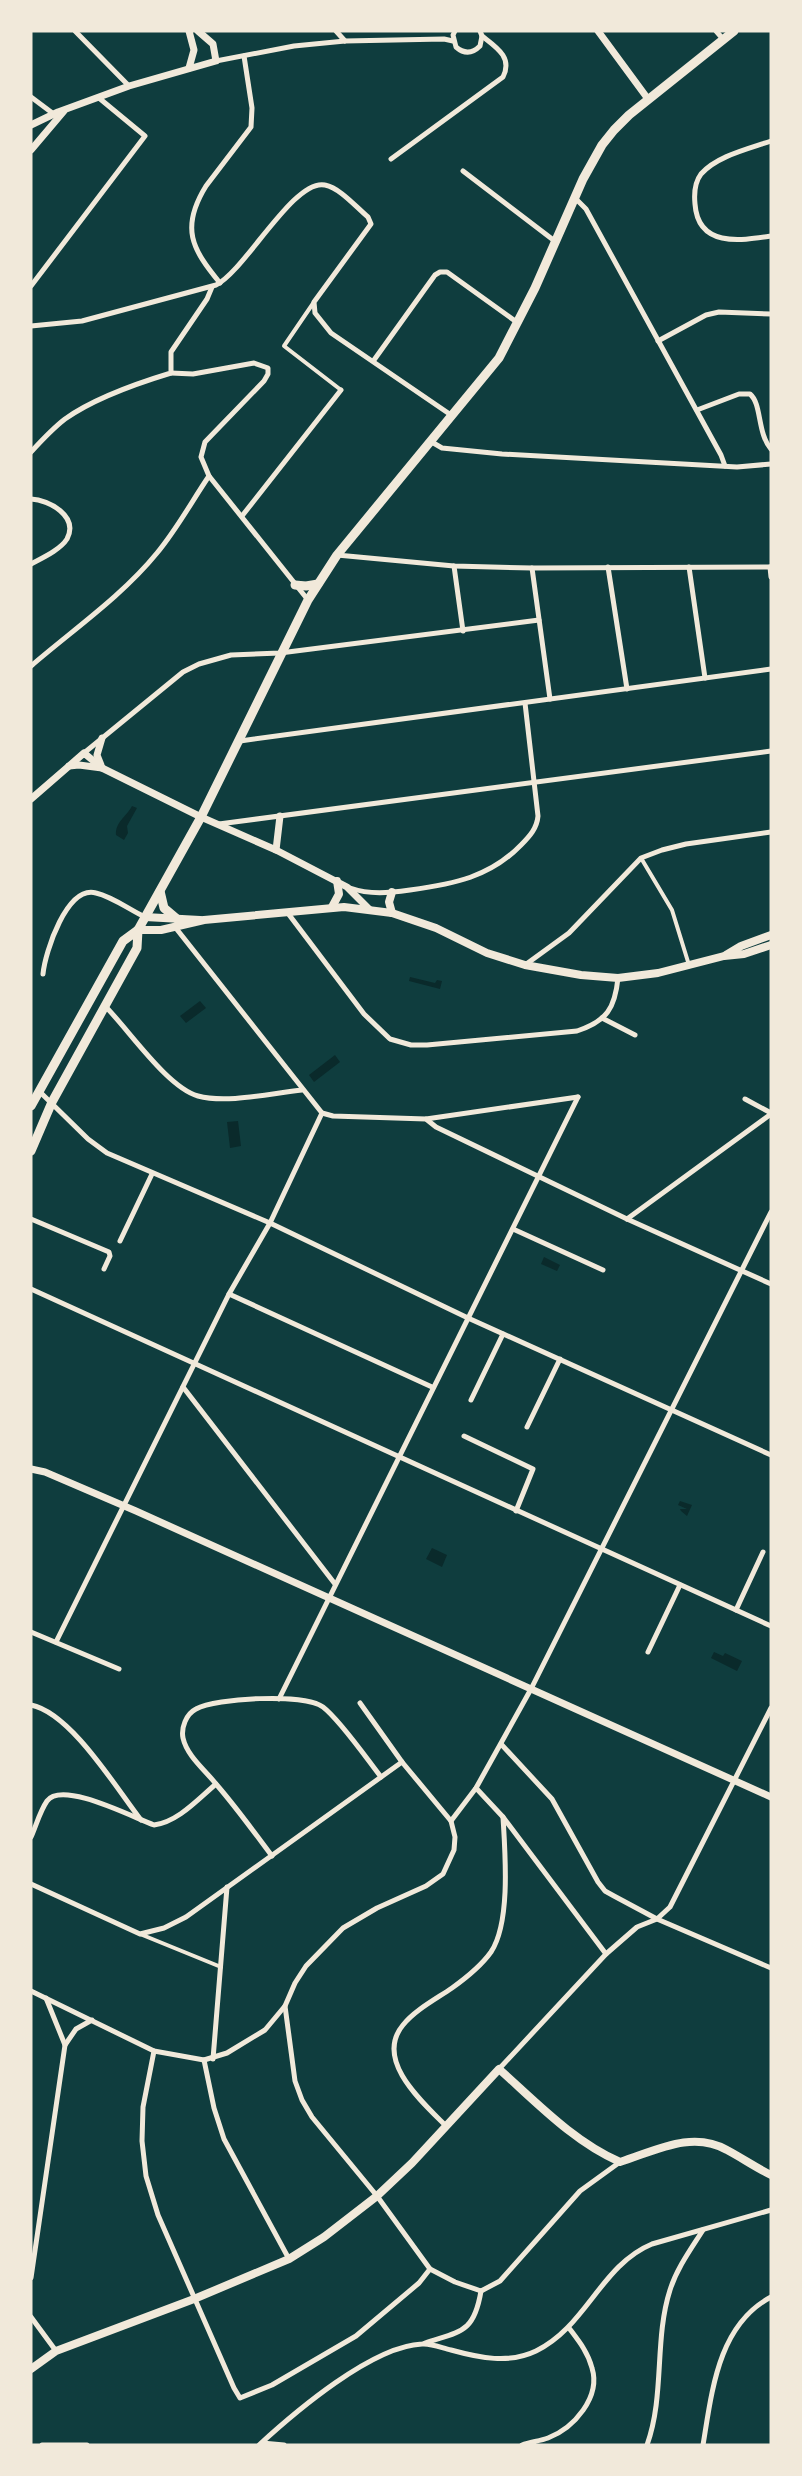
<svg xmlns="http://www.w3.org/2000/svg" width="802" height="2476" font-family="'Public Sans',sans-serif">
<rect width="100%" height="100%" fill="#0f3d3e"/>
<g fill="#0a2a2b">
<path d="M132 806 137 808 127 826 128 833 124 840 116 835C115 822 127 816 132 806Z"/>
<polygon points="410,977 435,983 437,980 442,981 440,989 409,981"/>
<polygon points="200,1001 206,1008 186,1023 180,1016"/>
<polygon points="335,1055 340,1062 314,1082 309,1075"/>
<polygon points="238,1121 241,1146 230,1148 227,1122"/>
<polygon points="544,1257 560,1265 557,1271 541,1264"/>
<polygon points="680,1501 692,1505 687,1516 681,1511 680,1509 687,1509 678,1505"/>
<polygon points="432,1548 447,1555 442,1567 426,1559"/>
<polygon points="714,1652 723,1656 725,1653 742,1661 737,1671 711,1658"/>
</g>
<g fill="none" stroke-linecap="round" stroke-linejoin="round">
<g stroke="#f1e9da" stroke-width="4">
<polyline points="314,302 284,346 341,390"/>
<polyline points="641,858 672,910 689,965"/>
<polyline points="140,1934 221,1967"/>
</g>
<g stroke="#f1e9da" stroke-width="5">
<polyline points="75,31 129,86"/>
<polyline points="336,31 345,41"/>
<path d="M455 31 453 35 456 47C464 54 472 54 480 46L482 36 480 31"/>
<polyline points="716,31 723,39"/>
<polyline points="216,61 294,46 345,41 444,39 453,41"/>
<polyline points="31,97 55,115"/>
<path d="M771 141C748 149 717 156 701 174 695 182 694 194 695 204 698 247 739 241 771 236"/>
<path d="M391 159 503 77C513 57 496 47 482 36"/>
<polyline points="463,171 556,242"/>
<polyline points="574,197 586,209 721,455 725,466"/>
<path d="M220 283C192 249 180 228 206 186L251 127 252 108 244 56"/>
<polyline points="31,286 145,136 99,98"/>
<path d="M31 326 82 321 216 285C245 271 294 178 325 185 340 188 356 207 368 217L371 224 314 302 315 313 331 333 451 415"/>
<polyline points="658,341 706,315 719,312 771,314"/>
<polyline points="374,360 435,275 440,272 447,272 518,323"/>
<polyline points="171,373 193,374 254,363 268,368 268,374 264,381 205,442 201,457 209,476 308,600"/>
<path d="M697 410 739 394H750C762 404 757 433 771 449"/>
<polyline points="430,441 442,448 502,454 737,467 771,464"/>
<path d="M31 452C42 440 52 429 65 419 93 399 138 383 171 373V352L207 299 212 287"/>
<path d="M31 499C49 500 79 516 67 539 60 550 42 558 31 564"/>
<polyline points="242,516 341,390"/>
<polyline points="337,555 454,566 532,568 771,567"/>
<polyline points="454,566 463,631"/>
<polyline points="608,567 627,689"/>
<polyline points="689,567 705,678"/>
<polyline points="770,567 771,577"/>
<polyline points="532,568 550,699"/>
<path d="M31 666C74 629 122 596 157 553 177 529 192 501 209 476"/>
<polyline points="240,741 771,669"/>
<polyline points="84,753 183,672 199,664 231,655 280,653 539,620"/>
<polyline points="219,824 771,751"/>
<path d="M350 888C370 895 389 893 410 890 454 884 490 877 521 845 530 836 537 828 538 816L525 703"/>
<path d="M287 912 364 1014 390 1039 411 1045H427L577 1031C607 1021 615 1008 618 978"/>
<polyline points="175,927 322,1113 333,1116 426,1119 436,1127 627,1219 771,1284"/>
<polyline points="525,965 569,933 641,858 662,850 686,844 771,832"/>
<path d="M43 974C45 952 67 885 96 893 113 897 130 910 145 917"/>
<path d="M105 1006C129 1030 167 1087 198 1096 227 1104 272 1093 302 1090"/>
<polyline points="602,1018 635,1035"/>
<polyline points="39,1091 88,1139 107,1153 270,1223 468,1318 771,1455"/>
<polyline points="745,1099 771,1113"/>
<polyline points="426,1119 578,1097"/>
<polyline points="31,1219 109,1252 110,1256 104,1269"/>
<polyline points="627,1219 771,1114"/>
<polyline points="513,1229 603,1270"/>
<polyline points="120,1241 152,1174"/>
<polyline points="31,1289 771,1626"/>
<polyline points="229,1294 432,1387"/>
<polyline points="183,1387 335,1584"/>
<polyline points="471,1400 503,1334"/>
<polyline points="527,1427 560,1359"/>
<polyline points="464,1436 533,1469 516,1511"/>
<polyline points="736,1610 763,1552"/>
<polyline points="31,1632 119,1669"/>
<polyline points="56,1642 229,1294 270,1223 322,1113"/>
<polyline points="648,1652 680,1585"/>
<polyline points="279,1699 578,1097"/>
<path d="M31 1705C71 1713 116 1788 141 1820"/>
<polyline points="501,1744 552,1799 598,1882 605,1891 614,1896 657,1919 771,1968"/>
<polyline points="476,1788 503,1817 606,1954"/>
<polyline points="451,1821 476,1788 531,1689 771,1212"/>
<path d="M31 1837C36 1826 40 1811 47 1801 62 1780 134 1818 154 1825 178 1822 198 1799 216 1784"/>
<path d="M272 1856C254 1832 236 1807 216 1784 205 1770 187 1756 183 1738 181 1728 186 1714 196 1709 216 1698 304 1693 323 1707 340 1720 367 1759 381 1777"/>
<polyline points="31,1884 140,1934 164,1928 186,1917 402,1762"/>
<polyline points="31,1991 154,2051 204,2060 227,2053 265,2030 285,2006 295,1983 306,1966 343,1928 377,1908 426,1886 443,1874 454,1850 455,1837 451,1821 402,1762 360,1703"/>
<polyline points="46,1998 65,2045"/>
<polyline points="285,2006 295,2081 302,2100 312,2117 377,2196 430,2269 455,2282 481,2291"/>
<polyline points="154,2051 143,2107 142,2141 146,2176 158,2215 234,2388 240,2398 272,2385 356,2336 419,2283 430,2269"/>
<polyline points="213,2059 227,1887"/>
<polyline points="204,2060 214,2108 224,2139 289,2259"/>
<polyline points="499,2069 606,1954 637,1927 657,1919 670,1907 771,1708"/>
<path d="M446 2126C422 2102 374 2060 403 2025 415 2010 436 1999 452 1988 466 1978 481 1966 491 1952 511 1922 505 1852 503 1817"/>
<polyline points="31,2278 65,2045 76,2029 92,2020"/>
<polyline points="481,2291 500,2281 580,2191 620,2162"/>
<polyline points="31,2317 56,2351"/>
<path d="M425 2343C461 2331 474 2333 481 2291"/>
<polyline points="262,2443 284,2445"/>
<polyline points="42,2445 87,2445"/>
<path d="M259 2445C295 2412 372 2346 422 2344 431 2343 442 2348 451 2350 480 2358 509 2364 536 2351 586 2327 601 2265 652 2244L771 2210"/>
<path d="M522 2445C530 2442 540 2441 548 2438 574 2428 601 2397 592 2368 588 2352 578 2340 569 2328"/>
<path d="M647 2445C665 2395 654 2340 670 2290 677 2268 691 2249 703 2230"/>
<path d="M703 2445C712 2391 718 2325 771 2297"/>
</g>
<g stroke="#f1e9da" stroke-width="7">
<polyline points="598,31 648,99"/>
<polyline points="189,68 194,50 189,31"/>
<polyline points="31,125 58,112 129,86 216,61 213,44 198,31"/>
<polyline points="31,150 64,111"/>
<polyline points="101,765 97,755 102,738"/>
<polyline points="69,766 79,765 102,768"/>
<polyline points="31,799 84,753 102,768 201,817 276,850 347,887 370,910"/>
<polyline points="276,850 280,816"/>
<polyline points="31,1469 45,1472 136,1511 771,1797"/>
</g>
<g stroke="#f1e9da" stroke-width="8">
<polyline points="392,892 389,902 392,913"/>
<polyline points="332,907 339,894 337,881"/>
<polyline points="145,917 200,920"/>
<polyline points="138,930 161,930 204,920 344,907 392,913 436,928 487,953 525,965 581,975 618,978 658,973 724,956 744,954 771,945"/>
<polyline points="726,955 741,946 771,935"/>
<path d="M31 2369 56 2351 194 2299 289 2259 324 2237 377 2196 412 2163 499 2069C537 2103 574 2142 620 2162 655 2151 692 2130 727 2150 742 2158 755 2167 771 2175"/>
</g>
<g stroke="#f1e9da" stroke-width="9">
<polyline points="295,585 306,586 318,584"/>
<polyline points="160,891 164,908 177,919"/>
<polyline points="31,1106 123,941 138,930"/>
<polyline points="31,1151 52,1102 137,948 138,930 201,817 308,600 337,555 499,358 535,288 583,179 602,145 614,130 629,115 734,31"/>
</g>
</g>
<rect width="802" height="2476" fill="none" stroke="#f1e9da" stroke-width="65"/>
</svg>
